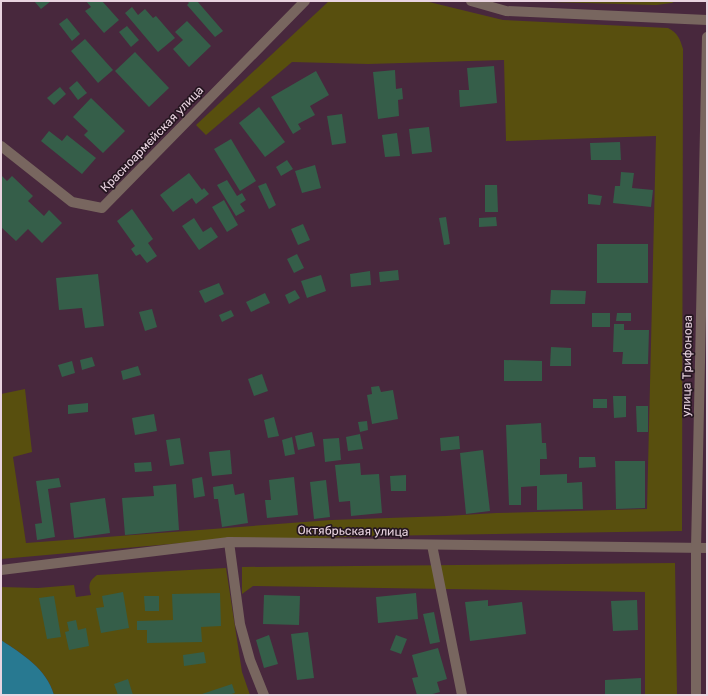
<svg xmlns="http://www.w3.org/2000/svg" width="708" height="696" font-family="Rubik,sans-serif">
<rect width="100%" height="100%" fill="#48283d"/>
<g fill="#584f0e">
<path d="M329 1H425L503 20 668 28C678 33 680 39 683 49L682 531 375 536 182 543 1 559V394L25 389 32 452 13 457 26 543 331 520 446 516 496 513 647 509 656 136 506 141 504 60 368 64 292 62 206 135 196 125Z"/>
<polygon points="514,1 675,1 672,3 656,5"/>
<polygon points="675,563 677,695 645,695 645,592 253,586 242,594 242,567"/>
<path d="M226 568 242 672 250 695H54C47 669 22 654 1 640V587L38 588 74 585 76 597 91 595C88 585 89 581 97 575Z"/>
</g>
<path fill="#287991" d="M1 640C22 654 47 669 54 695H1Z"/>
<g fill="#355e49">
<polygon points="34,1 51,1 41,9"/>
<polygon points="86,1 102,1 119,20 104,33 85,11 91,7"/>
<polygon points="187,1 197,1 223,31 215,37 187,5 189,3"/>
<polygon points="132,7 138,15 145,9 153,18 156,16 175,38 158,52 125,13"/>
<polygon points="67,18 80,34 72,41 59,24"/>
<polygon points="187,21 211,46 189,67 173,49 183,40 175,32"/>
<polygon points="127,26 139,40 131,47 119,32"/>
<polygon points="85,39 113,70 98,83 71,51"/>
<polygon points="135,52 169,88 149,107 115,71"/>
<polygon points="494,66 497,103 460,107 459,90 469,90 467,68"/>
<polygon points="395,70 396,89 402,88 403,99 398,100 399,116 378,119 373,72"/>
<polygon points="316,71 329,95 310,106 315,115 298,124 301,129 293,134 271,97"/>
<polygon points="77,81 87,93 78,100 69,88"/>
<polygon points="60,87 66,94 54,105 47,98"/>
<polygon points="91,98 125,131 103,153 84,135 88,131 73,117"/>
<polygon points="259,107 285,142 265,157 239,123"/>
<polygon points="342,114 346,143 332,145 327,116"/>
<polygon points="429,127 432,152 412,154 409,129"/>
<polygon points="49,131 62,141 67,135 96,158 82,174 41,141"/>
<polygon points="397,133 400,156 385,157 382,135"/>
<polygon points="231,139 256,181 240,191 214,149"/>
<polygon points="620,142 621,160 591,160 590,143"/>
<polygon points="287,160 293,169 281,176 276,167"/>
<polygon points="315,165 321,188 302,193 295,171"/>
<polygon points="621,172 634,173 632,188 653,190 651,207 613,203 615,186 620,186"/>
<polygon points="189,173 202,190 204,188 209,194 196,204 192,198 173,212 160,195"/>
<polygon points="1,175 7,181 12,176 33,196 28,201 44,216 49,210 62,223 42,243 28,229 16,241 1,227"/>
<polygon points="227,180 237,196 242,193 246,200 240,204 245,211 236,216 217,185"/>
<polygon points="266,183 276,205 269,209 258,186"/>
<polygon points="485,185 497,185 498,212 485,212"/>
<polygon points="588,194 602,196 600,205 588,204"/>
<polygon points="224,200 238,225 227,232 212,207"/>
<polygon points="132,209 153,239 148,243 157,256 147,263 140,254 136,256 131,249 135,246 117,221"/>
<polygon points="446,217 450,244 444,245 439,218"/>
<polygon points="496,217 497,226 479,227 479,218"/>
<polygon points="194,218 203,232 211,227 218,237 199,250 182,226"/>
<polygon points="303,224 310,240 298,245 291,229"/>
<rect x="597" y="244" width="51" height="39"/>
<polygon points="297,254 304,268 294,273 287,259"/>
<polygon points="398,270 399,280 380,282 379,272"/>
<polygon points="370,271 371,285 351,287 350,274"/>
<polygon points="98,274 104,326 85,328 82,308 59,310 56,278"/>
<polygon points="321,275 326,291 307,298 301,281"/>
<polygon points="219,283 224,294 205,303 199,291"/>
<polygon points="295,290 300,298 289,304 285,295"/>
<polygon points="551,290 586,291 585,304 550,304"/>
<polygon points="265,293 270,303 251,312 246,302"/>
<polygon points="152,309 157,327 145,331 139,312"/>
<polygon points="231,310 234,316 222,322 219,315"/>
<rect x="592" y="313" width="18" height="14"/>
<polygon points="617,313 631,313 631,321 616,321"/>
<polygon points="614,324 624,324 624,330 649,330 648,364 622,364 623,352 613,352"/>
<polygon points="551,347 571,348 571,366 550,366"/>
<polygon points="92,357 95,366 82,370 80,360"/>
<polygon points="504,360 542,361 542,381 504,381"/>
<polygon points="72,361 75,373 62,377 58,365"/>
<polygon points="138,366 141,375 123,380 121,371"/>
<polygon points="262,374 268,391 254,396 248,379"/>
<polygon points="379,386 381,392 393,390 398,419 372,424 367,395 372,394 371,387"/>
<polygon points="613,396 626,396 626,417 614,418"/>
<rect x="593" y="399" width="14" height="9"/>
<polygon points="88,403 88,412 68,414 68,405"/>
<polygon points="636,406 648,406 648,432 637,432"/>
<polygon points="154,414 157,431 135,435 132,418"/>
<polygon points="274,417 279,436 268,438 264,420"/>
<polygon points="367,421 368,430 360,432 358,422"/>
<polygon points="541,423 542,443 546,443 547,459 540,459 540,475 567,474 567,483 582,482 583,509 537,510 537,486 521,487 521,505 509,505 506,425"/>
<polygon points="312,432 315,446 298,450 295,436"/>
<polygon points="360,434 363,449 348,451 346,437"/>
<polygon points="459,436 460,449 441,451 440,438"/>
<polygon points="292,437 295,454 285,456 282,440"/>
<polygon points="180,438 184,464 170,466 166,440"/>
<polygon points="339,438 341,460 325,462 323,439"/>
<polygon points="230,450 232,474 212,476 209,452"/>
<polygon points="483,450 490,511 466,514 460,453"/>
<polygon points="579,457 595,457 596,467 579,468"/>
<polygon points="615,461 645,461 645,508 616,509"/>
<polygon points="151,462 152,471 135,472 134,463"/>
<polygon points="360,463 361,475 379,474 382,513 351,516 350,501 339,502 335,465"/>
<polygon points="406,475 406,491 391,491 390,476"/>
<polygon points="202,477 205,496 194,498 192,479"/>
<polygon points="294,477 298,515 267,518 265,500 271,500 269,480"/>
<polygon points="59,478 61,487 48,489 55,537 37,540 35,524 42,523 36,481"/>
<polygon points="326,480 330,517 314,519 310,482"/>
<polygon points="176,484 179,530 125,535 122,498 154,496 153,486"/>
<polygon points="233,484 235,495 244,493 248,523 222,527 218,499 214,499 213,487"/>
<polygon points="105,498 110,533 74,538 70,503"/>
<polygon points="123,592 129,628 101,633 96,608 104,607 102,596"/>
<polygon points="220,593 221,626 201,627 202,642 147,643 147,630 137,630 137,621 173,620 172,594"/>
<polygon points="416,593 418,619 378,623 376,597"/>
<polygon points="264,595 300,596 299,625 263,624"/>
<polygon points="54,596 61,637 47,639 39,598"/>
<polygon points="144,596 159,596 159,611 145,611"/>
<polygon points="488,600 488,606 522,602 526,634 470,641 465,602"/>
<polygon points="637,600 638,630 613,631 611,601"/>
<polygon points="434,612 440,642 430,644 423,614"/>
<polygon points="76,620 78,630 86,628 89,646 69,650 65,632 69,631 67,622"/>
<polygon points="308,632 314,678 297,680 291,634"/>
<polygon points="269,635 278,664 264,668 256,640"/>
<polygon points="396,635 407,639 401,654 390,650"/>
<polygon points="438,648 447,679 437,682 440,692 429,695 417,695 412,678 418,677 412,655"/>
<polygon points="204,652 206,663 184,666 183,655"/>
<polygon points="641,678 641,695 605,695 605,680"/>
<polygon points="128,679 133,695 118,695 114,684"/>
<polygon points="232,684 235,693 228,695 199,695"/>
</g>
<g fill="none" stroke-linecap="round" stroke-linejoin="round">
<polyline stroke="#78665f" stroke-width="10" points="432,545 462,695"/>
<g stroke="#78665f" stroke-width="10">
<polyline points="471,1 506,11 707,20"/>
<polyline points="1,146 72,202 102,208 305,1"/>
<polyline points="229,542 240,624 250,660 264,695"/>
<polyline points="1,570 229,542 707,548"/>
<polyline points="696,695 696,548 707,37"/>
</g>
</g>
<g text-anchor="middle" stroke-width="3.5" stroke-linejoin="round" paint-order="stroke">
<g font-size="12" fill="#e9d4e0" stroke="#251620">
<text transform="translate(152 139) rotate(-46)" y="4">Красноармейская улица</text>
<text transform="translate(687 366) rotate(-89)" y="4">улица Трифонова</text>
<text transform="translate(353 531) rotate(1)" y="4">Октябрьская улица</text>
</g>
</g>
<rect width="708" height="696" fill="none" stroke="#e9d4e0" stroke-width="4"/>
</svg>
